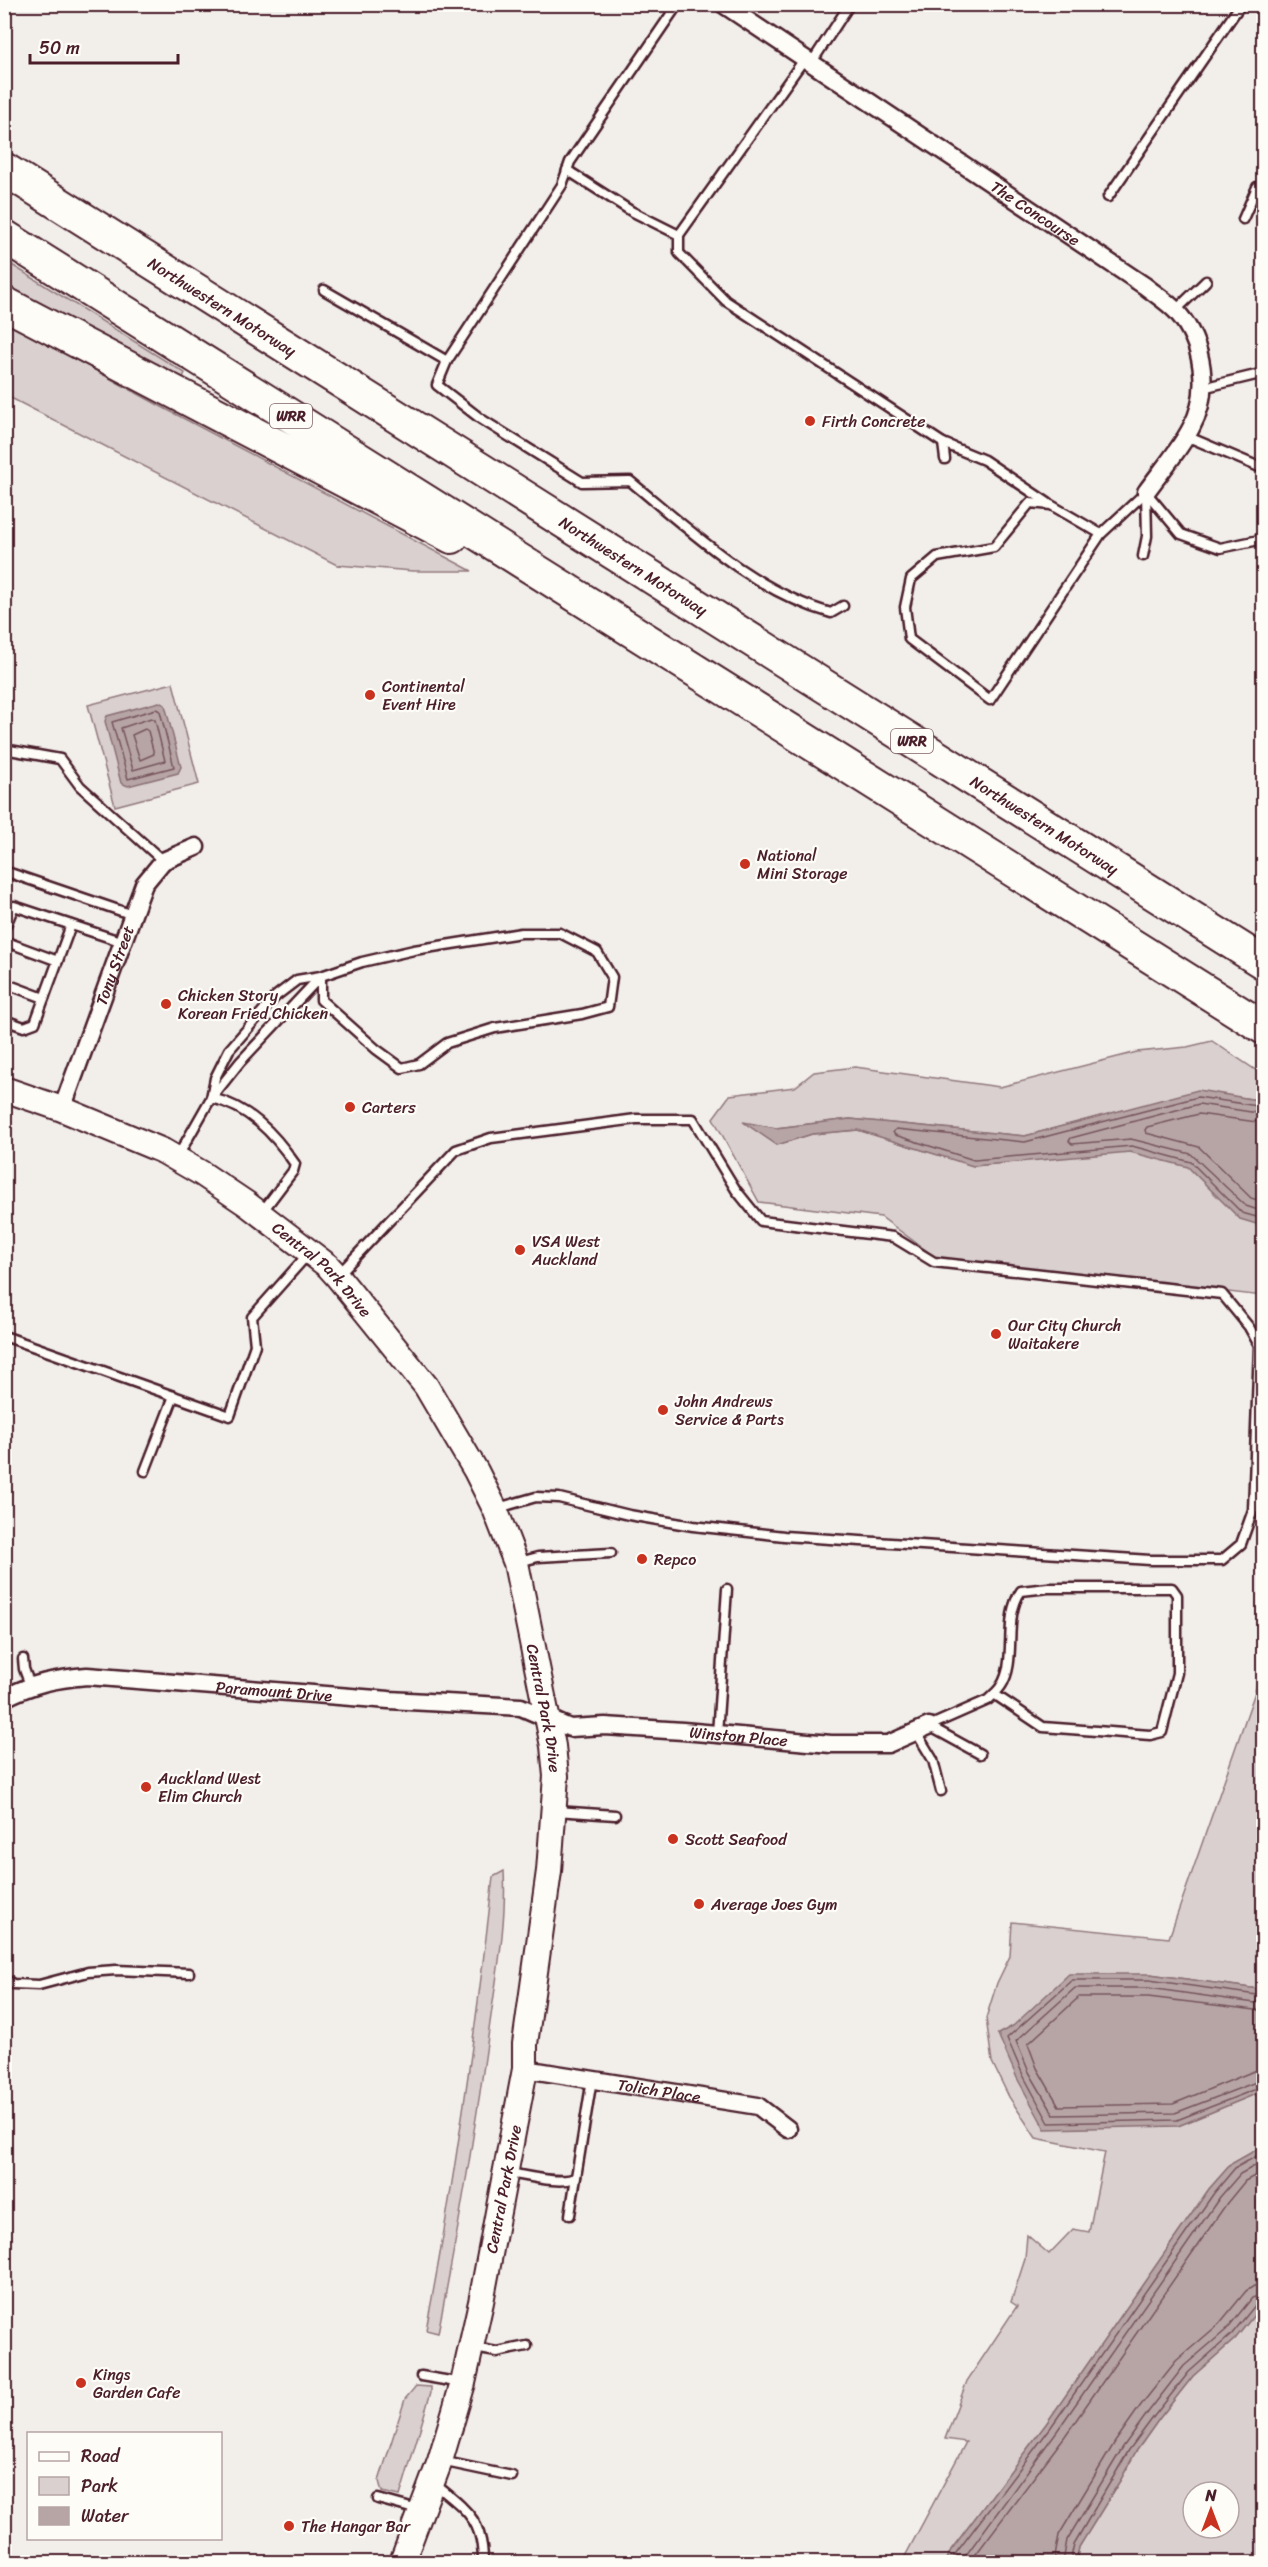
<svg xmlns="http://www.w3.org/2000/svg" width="1268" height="2567" font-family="Sriracha,sans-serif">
<rect width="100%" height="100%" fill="#f2efeb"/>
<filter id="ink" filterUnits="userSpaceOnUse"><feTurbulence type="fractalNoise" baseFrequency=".0167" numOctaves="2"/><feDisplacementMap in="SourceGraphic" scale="12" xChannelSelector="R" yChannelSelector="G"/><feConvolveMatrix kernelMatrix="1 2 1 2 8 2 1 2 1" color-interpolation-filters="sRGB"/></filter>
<g filter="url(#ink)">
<g fill="#d9d0cf" stroke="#92787d" stroke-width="1.5" fill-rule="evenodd">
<polygon points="4,260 185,373 179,386 5,288"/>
<polygon points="4,320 162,407 472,571 413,571 337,565 5,395"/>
<polygon points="173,683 199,784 115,806 88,705"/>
<polygon points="1212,1041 1263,1075 1263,1101 1198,1091 1025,1136 850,1119 776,1128 745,1123 777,1145 812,1134 858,1130 974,1166 1263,1136 1263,1296 938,1259 881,1217 759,1202 713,1118 730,1095 795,1087 814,1072 855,1067 1000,1087 1137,1052 1187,1047"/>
<polygon points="1263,1655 1263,1995 1258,1989 1150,1974 1013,2026 998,2034 1178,2126 1263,2091 1263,2146 1231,2164 1209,2189 1046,2424 951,2550 946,2562 902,2562 966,2442 945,2439 967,2381 1017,2306 1011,2302 1025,2259 1027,2235 1049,2254 1073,2229 1089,2232 1105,2152 1036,2138 1009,2097 992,2062 986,2018 997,1983 1010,1956 1012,1922 1169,1938 1255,1692"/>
<path d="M504 1871C507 1925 496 1978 489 2030 475 2132 458 2232 438 2333L426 2330C455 2180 476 2029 493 1877Z"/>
<path d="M1263 2304V2562H1076L1079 2547 1121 2479 1135 2453 1159 2419 1193 2376 1235 2339ZM1193 2492H1229V2528H1193Z"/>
<polygon points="416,2386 431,2387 431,2392 400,2496 382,2492 379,2481 405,2399"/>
</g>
<g fill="#b7a5a6" stroke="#8b6f75" stroke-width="1.5">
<polygon points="159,702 165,705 181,767 178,773 128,786 121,783 105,721 107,716"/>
<polygon points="1198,1090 1263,1101 1263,1226 1240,1219 1188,1167 1130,1152 973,1166 858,1130 812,1134 777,1145 743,1122 776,1128 850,1119 1025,1136"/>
<polygon points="1069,1974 1150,1974 1258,1989 1263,1974 1263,2091 1178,2126 1045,2129 1017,2078 998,2034 1013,2026"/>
<polygon points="1263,2146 1263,2304 1235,2339 1193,2376 1159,2419 1135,2453 1121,2479 1079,2547 1076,2562 946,2562 951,2550 1046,2424 1209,2189 1231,2164"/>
</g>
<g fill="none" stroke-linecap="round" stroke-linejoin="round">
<g stroke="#76555c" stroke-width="1.5">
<polygon points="156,709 160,711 174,767 128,779 112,722"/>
<polygon points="151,718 155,720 165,761 133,770 121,728"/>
<polygon points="145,729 148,731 154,754 140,760 132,735"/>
<polyline points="1264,1107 1198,1097 1025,1142 896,1129 893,1132 895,1135 974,1160 1132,1146 1191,1162 1242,1213 1264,1219"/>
<polyline points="1264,1114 1199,1104 1071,1138 1069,1141 1072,1144 1131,1139 1191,1154 1246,1206 1264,1212"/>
<polyline points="1264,1123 1199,1114 1147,1127 1145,1130 1146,1133 1199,1147 1251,1198 1264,1202"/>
<polyline points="1264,1992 1257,1995 1149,1980 1072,1980 1007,2038 1023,2075 1049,2123 1177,2120 1264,2086"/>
<polyline points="1264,2001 1255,2003 1149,1988 1075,1988 1016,2041 1029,2072 1054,2115 1175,2113 1264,2079"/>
<polyline points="1264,2011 1148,1997 1079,1997 1028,2044 1037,2068 1059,2106 1173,2104 1254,2071 1264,2070"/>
<polyline points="952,2562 956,2553 1051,2427 1214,2193 1235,2168 1264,2152"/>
<polyline points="961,2562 1057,2431 1220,2197 1240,2174 1264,2161"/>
<polyline points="970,2562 1065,2436 1227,2203 1245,2181 1264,2171"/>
<polyline points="1054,2562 1059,2535 1115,2442 1141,2405 1176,2361 1219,2324 1246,2291 1254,2286 1264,2285"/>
<polyline points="1063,2562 1067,2540 1123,2447 1149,2411 1184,2366 1226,2330 1252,2298 1264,2294"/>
<polyline points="1070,2562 1074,2544 1129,2450 1155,2415 1189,2372 1231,2335 1257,2303 1264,2301"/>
</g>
<defs>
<g id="service">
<path d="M678 4 570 162 562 185 447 361 437 385 481 419 582 482 630 481C691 531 753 591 831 613L843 606"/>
<polyline points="805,58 679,235 679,253 726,301 943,443 945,459"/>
<polyline points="812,62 850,4"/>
<polyline points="567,170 631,211 679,235"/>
<polyline points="1108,197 1241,4"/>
<polyline points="1243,219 1257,187 1264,184"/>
<polyline points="324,290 447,361"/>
<polyline points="1176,310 1206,281"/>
<polyline points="1202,388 1264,373"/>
<polyline points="1186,436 1264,469"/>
<polyline points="943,443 984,460 1048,503"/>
<polyline points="1146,492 1181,534 1220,548 1264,539"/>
<polyline points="1101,534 1051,505 1030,503 994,547 937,557 911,579 905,607 909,639 990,700 1101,534 1146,492"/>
<polyline points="1143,556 1147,536 1146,492"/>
<polyline points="4,749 60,759 80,786 163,861"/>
<polyline points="4,871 133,915"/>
<polyline points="4,930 14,906 123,942"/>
<polyline points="4,941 58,961"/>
<polyline points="4,983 44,998"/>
<polyline points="4,1020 24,1027 35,1023 71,925"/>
<polyline points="213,1096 240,1062 321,976"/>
<polyline points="211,1098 215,1078 229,1050 276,996 297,980 321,976 362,962 414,950 521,933 560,933 597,952 612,977 608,1007 582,1014 495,1028 447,1043 419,1064 402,1068 376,1049 321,1000 321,976"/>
<path d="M178 1156 211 1098C248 1106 274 1133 295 1164L293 1171 262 1212"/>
<polyline points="339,1274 456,1150 491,1138 636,1119 693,1119 736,1190 761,1221 893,1237 934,1262 1222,1294 1249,1327 1259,1345 1253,1510 1241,1544 1222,1560 1150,1560 784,1536 693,1526 629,1515 559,1498 536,1497 498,1508"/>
<polyline points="4,1336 230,1416 255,1345 252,1317 309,1253"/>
<polyline points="145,1471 174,1396"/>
<polyline points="519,1562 538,1557 611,1553"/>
<polyline points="23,1659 24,1669 30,1685"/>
<path d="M929 1726 988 1700C992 1696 998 1691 1001 1686 1018 1661 1002 1618 1021 1591L1048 1588H1172L1177 1595V1673L1162 1732 1150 1735 1043 1727 994 1694"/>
<polyline points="929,1726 980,1754"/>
<polyline points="916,1732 933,1760 941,1791"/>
<polyline points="717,1734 727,1589"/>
<polyline points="556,1811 615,1815"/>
<polyline points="4,1979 13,1984 39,1985 88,1972 116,1970 189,1973"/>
<path d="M509 2173C524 2175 563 2186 576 2177L592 2079"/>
<polyline points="570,2215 576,2177"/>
<polyline points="474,2348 497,2352 527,2346"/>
<polyline points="421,2376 462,2383"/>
<polyline points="441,2461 512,2476"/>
<path d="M435 2484C466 2510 483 2519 483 2562"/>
<polyline points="378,2499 418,2510"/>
</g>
<g id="minor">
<path id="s1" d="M723 4 1145 286C1155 294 1168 302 1177 312 1204 343 1211 392 1191 428 1179 451 1161 471 1146 492"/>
<path id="s2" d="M62 1109 144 884 163 861 196 847"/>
<path id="s3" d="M4 1698C34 1683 54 1679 87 1676L389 1700 521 1707 570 1728 605 1726 683 1731 831 1744H888L929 1726"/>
<path id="s4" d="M525 2069 758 2106 788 2129"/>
</g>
<g id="secondary">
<path id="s5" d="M4 1089 62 1109 163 1151 201 1173 247 1204 328 1266 337 1276 426 1386 476 1471 495 1509 516 1563 553 1746 556 1776 549 1871 525 2044V2069L481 2302 463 2383 440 2461 402 2562"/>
</g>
<g id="motorway">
<path id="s6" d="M4 169 1264 963"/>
<polyline points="4,236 1264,1028"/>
<polyline points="4,303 452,537"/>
</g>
</defs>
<use href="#service" stroke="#4a1f2b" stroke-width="13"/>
<use href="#minor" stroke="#4a1f2b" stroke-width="21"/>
<use href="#secondary" stroke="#4a1f2b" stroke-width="28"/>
<use href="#motorway" stroke="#4a1f2b" stroke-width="36"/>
<use href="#service" stroke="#fdfcf7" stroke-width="8"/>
<use href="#minor" stroke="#fdfcf7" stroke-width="16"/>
<use href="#secondary" stroke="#fdfcf7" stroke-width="24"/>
<use href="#motorway" stroke="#fdfcf7" stroke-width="32"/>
</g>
</g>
<g fill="#c8321e" stroke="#fdfcf7" stroke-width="2">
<circle cx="810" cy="421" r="6"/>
<circle cx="370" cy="695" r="6"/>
<circle cx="745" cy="864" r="6"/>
<circle cx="166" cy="1004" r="6"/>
<circle cx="350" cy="1107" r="6"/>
<circle cx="520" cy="1250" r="6"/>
<circle cx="996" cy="1334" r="6"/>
<circle cx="663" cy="1410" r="6"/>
<circle cx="642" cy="1559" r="6"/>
<circle cx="146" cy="1787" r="6"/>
<circle cx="673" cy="1839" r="6"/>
<circle cx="699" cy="1904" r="6"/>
<circle cx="81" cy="2383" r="6"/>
<circle cx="289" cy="2526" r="6"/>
</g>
<g text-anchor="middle" stroke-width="4.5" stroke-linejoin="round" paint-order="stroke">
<g fill="#fdfcf7" stroke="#806168" stroke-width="1.5">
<rect x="270" y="404" width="42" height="24" rx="4.5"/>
<rect x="891" y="729" width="42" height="24" rx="4.5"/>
</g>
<g font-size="15" font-weight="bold" fill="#4a1f2b">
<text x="291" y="421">WRR</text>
<text x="912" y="746">WRR</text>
</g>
<g font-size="16" fill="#4a1f2b" stroke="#fdfcf7">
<text dy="6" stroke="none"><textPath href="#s1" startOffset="376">The Concourse</textPath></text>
<text dy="6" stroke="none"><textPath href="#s6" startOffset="258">Northwestern Motorway</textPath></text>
<text dy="6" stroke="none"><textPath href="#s6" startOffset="744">Northwestern Motorway</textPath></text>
<text dy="6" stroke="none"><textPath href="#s6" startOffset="1230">Northwestern Motorway</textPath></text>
<text dy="6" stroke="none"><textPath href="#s2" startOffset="153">Tony Street</textPath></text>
<text dy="6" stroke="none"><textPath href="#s5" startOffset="370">Central Park Drive</textPath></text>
<text dy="6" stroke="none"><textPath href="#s3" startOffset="274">Paramount Drive</textPath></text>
<text dy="6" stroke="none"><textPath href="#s5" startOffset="874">Central Park Drive</textPath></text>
<text dy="6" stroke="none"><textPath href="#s3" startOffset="744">Winston Place</textPath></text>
<text dy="6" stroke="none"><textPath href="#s4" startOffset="136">Tolich Place</textPath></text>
<text transform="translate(503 2189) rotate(-79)" y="6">Central Park Drive</text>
</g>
<g font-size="16" fill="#4a1f2b" stroke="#fdfcf7" text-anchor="start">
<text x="822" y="427">Firth Concrete</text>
<text x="382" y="692">Continental<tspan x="382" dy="18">Event Hire</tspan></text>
<text x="757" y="861">National<tspan x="757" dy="18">Mini Storage</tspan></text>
<text x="178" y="1001">Chicken Story<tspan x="178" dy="18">Korean Fried Chicken</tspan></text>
<text x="362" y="1113">Carters</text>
<text x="532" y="1247">VSA West<tspan x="532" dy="18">Auckland</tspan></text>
<text x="1008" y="1331">Our City Church<tspan x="1008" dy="18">Waitakere</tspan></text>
<text x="675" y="1407">John Andrews<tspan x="675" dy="18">Service &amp; Parts</tspan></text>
<text x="654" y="1565">Repco</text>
<text x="158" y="1784">Auckland West<tspan x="158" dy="18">Elim Church</tspan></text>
<text x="685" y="1845">Scott Seafood</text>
<text x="711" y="1910">Average Joes Gym</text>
<text x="93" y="2380">Kings<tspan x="93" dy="18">Garden Cafe</tspan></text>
<text x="301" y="2532">The Hangar Bar</text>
</g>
</g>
<rect width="1268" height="2567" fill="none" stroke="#fdfcf7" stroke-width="24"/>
<rect x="12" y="12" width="1244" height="2543" fill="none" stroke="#4a1f2b" stroke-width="2" filter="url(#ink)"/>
<rect x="27" y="2432" width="195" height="108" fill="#fdfcf7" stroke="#b5a4a5" stroke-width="1.5"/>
<rect x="39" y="2452" width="30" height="9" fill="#fdfcf7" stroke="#b5a4a5" stroke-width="1.5"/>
<text x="81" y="2462" font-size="18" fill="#4a1f2b">Road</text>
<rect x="39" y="2477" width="30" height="18" fill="#d9d0cf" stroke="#b5a4a5" stroke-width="1.5"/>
<text x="81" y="2492" font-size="18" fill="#4a1f2b">Park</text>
<rect x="39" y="2507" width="30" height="18" fill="#b7a5a6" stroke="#b5a4a5" stroke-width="1.5"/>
<text x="81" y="2522" font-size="18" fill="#4a1f2b">Water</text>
<g transform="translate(1211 2510)"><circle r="28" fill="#fdfcf7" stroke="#b5a4a5" stroke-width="1.5"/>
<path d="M0-4.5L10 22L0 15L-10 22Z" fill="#c8321e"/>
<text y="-9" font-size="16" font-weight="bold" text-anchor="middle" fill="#4a1f2b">N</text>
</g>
<path d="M30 54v9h148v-9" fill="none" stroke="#4a1f2b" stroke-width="3"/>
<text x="39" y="54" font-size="18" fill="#4a1f2b" stroke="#fdfcf7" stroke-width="4.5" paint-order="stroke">50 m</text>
</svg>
